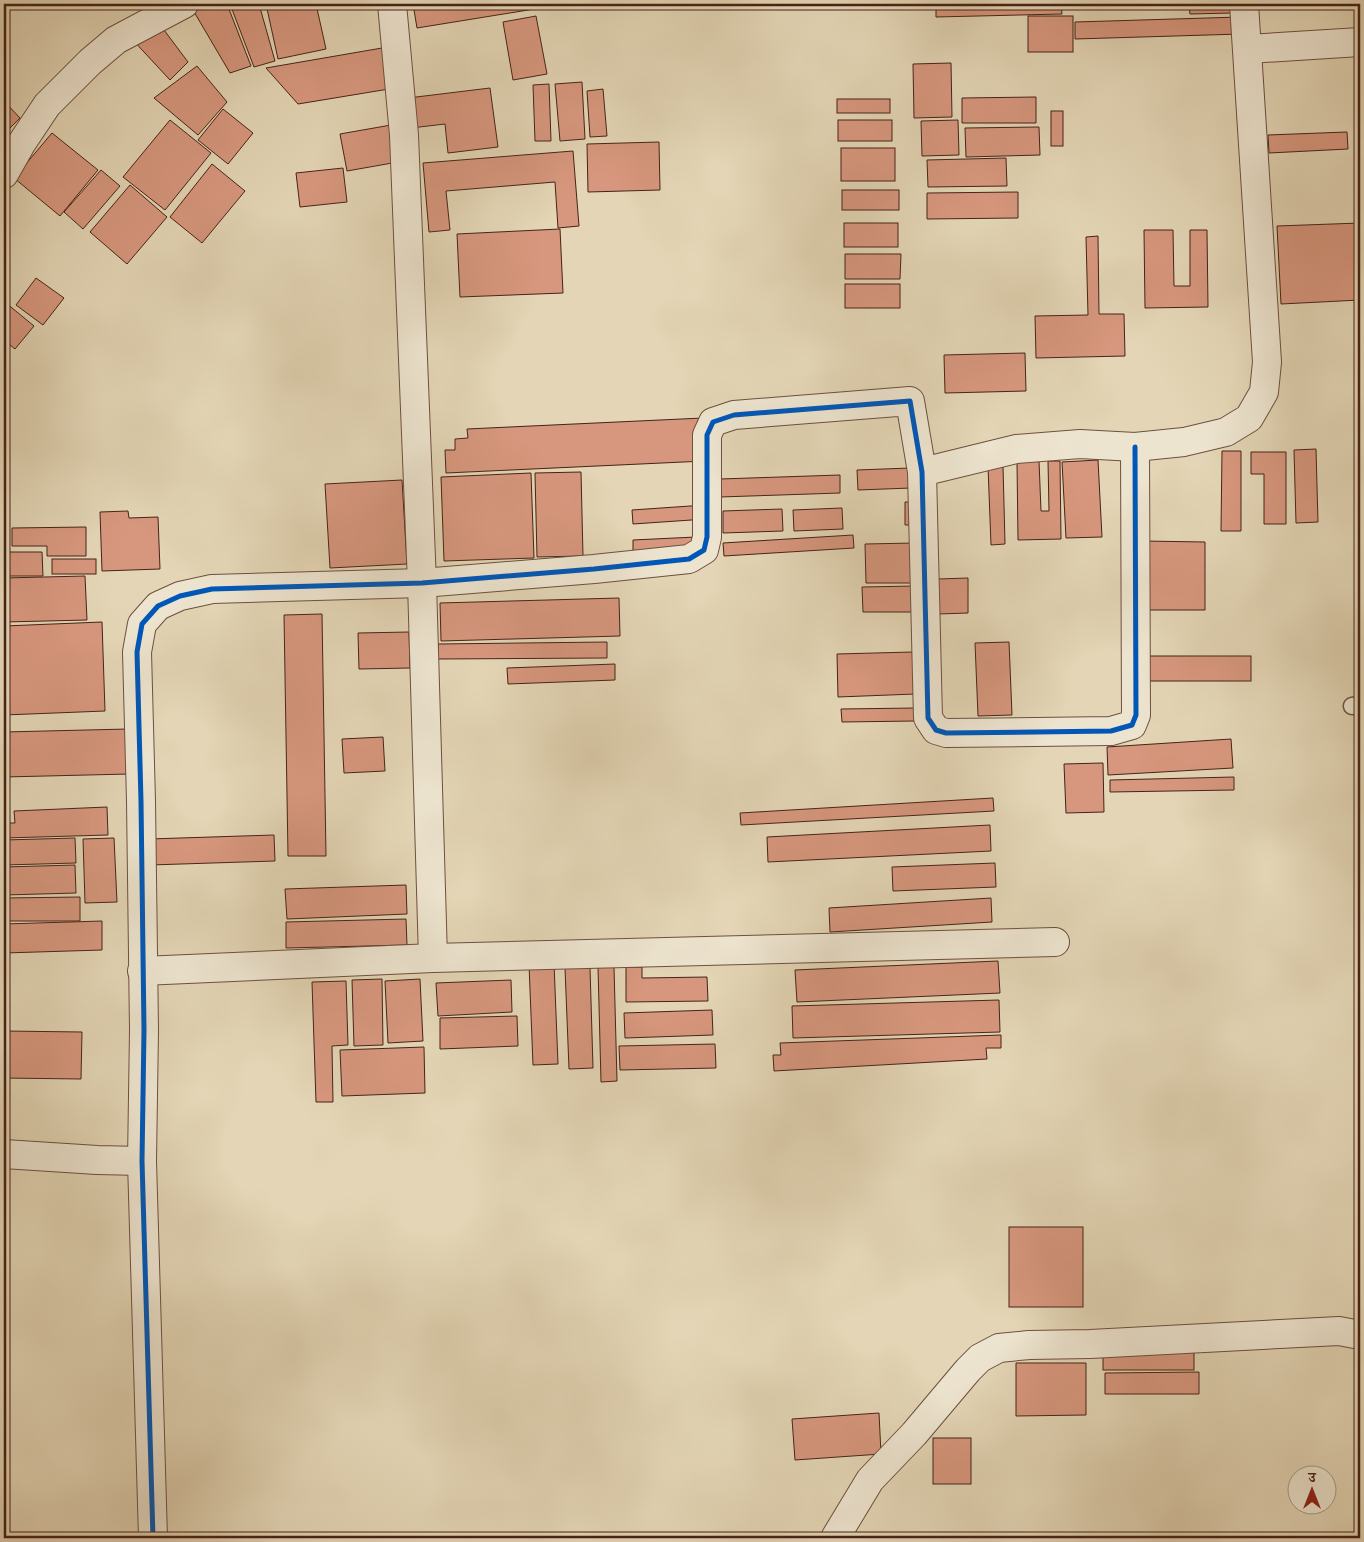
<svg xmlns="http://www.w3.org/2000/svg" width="1364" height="1542" font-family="Vollkorn,'Noto Serif Devanagari',serif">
<rect width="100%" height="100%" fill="#e3d5b5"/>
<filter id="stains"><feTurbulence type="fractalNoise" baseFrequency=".004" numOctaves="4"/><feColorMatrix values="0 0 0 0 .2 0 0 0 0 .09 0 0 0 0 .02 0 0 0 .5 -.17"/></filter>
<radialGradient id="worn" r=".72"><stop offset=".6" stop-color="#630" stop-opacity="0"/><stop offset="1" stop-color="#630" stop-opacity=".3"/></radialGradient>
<g fill="#d7977e" stroke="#462316">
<polygon points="193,4 227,4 251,66 230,73 190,5"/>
<polygon points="230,4 259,4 275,61 254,67"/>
<polygon points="266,4 316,4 326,49 278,59"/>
<polygon points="413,4 553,4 553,6 417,28"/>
<rect x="845" y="4" width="34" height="1"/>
<polygon points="936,4 1061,4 1062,14 936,17"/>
<polygon points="1073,4 1151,4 1151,7 1073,8"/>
<polygon points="1189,4 1231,4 1232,13 1190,14"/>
<polygon points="536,16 547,74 513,80 503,22"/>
<rect x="1028" y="16" width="45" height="36"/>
<polygon points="1240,17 1241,34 1075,39 1075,22"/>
<polygon points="158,22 188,62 170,80 131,38"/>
<polygon points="382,48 389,89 298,104 266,68"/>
<polygon points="951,63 952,117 914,118 913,64"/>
<polygon points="197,66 227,102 198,135 154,98"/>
<polygon points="582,82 585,139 560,141 555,84"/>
<polygon points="549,84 551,141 535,141 533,85"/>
<polygon points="490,88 498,147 448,153 445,124 411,128 408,98"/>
<polygon points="603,89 607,136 590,137 587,91"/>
<polygon points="1036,97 1036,123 962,123 962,98"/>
<rect x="837" y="99" width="53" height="14"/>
<polygon points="4,101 20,118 4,134"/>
<polygon points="223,109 253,133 228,164 198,140"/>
<rect x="1051" y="111" width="12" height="35"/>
<polygon points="170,120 211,153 165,210 123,177"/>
<rect x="838" y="120" width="54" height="21"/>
<polygon points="958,120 959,155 922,156 921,121"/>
<polygon points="391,125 398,162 347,171 340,134"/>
<polygon points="1039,127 1040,155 966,157 965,128"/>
<polygon points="1347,132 1348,149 1269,153 1268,135"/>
<polygon points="52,133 98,170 60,216 14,178"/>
<polygon points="659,142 660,190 588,192 587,144"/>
<rect x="841" y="148" width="54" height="33"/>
<polygon points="573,151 579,226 558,228 555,182 446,191 450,230 429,232 423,163"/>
<polygon points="1006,158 1007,186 928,187 927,160"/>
<polygon points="212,164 245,191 202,243 170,217"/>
<polygon points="343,168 347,202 300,207 296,173"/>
<polygon points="101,170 120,186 83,229 64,212"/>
<polygon points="130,185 167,217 127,264 90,232"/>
<rect x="842" y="190" width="57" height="20"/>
<polygon points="1018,192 1018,218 927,219 927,193"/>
<rect x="844" y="223" width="54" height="24"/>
<polygon points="1360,223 1360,300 1281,304 1277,226"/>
<polygon points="560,229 563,293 460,297 457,234"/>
<polygon points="1144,230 1173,230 1174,286 1190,286 1190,230 1207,230 1208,307 1145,308"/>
<polygon points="1098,236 1099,314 1124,314 1125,356 1036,358 1035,316 1088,315 1086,237"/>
<polygon points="845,254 901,254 900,279 845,279"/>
<polygon points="36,278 64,298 43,325 16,305"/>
<rect x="845" y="284" width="55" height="24"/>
<polygon points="6,303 34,326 15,349 4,340 4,306"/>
<polygon points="1025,353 1026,391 945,393 944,355"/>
<polygon points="703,418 705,461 446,473 445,450 455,450 455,439 468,438 467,429"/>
<polygon points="1316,449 1318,522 1296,523 1294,450"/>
<polygon points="1222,451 1241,451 1241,531 1221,531"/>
<polygon points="1251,452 1286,452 1286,524 1264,524 1264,474 1251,474"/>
<polygon points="1098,460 1102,537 1066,538 1062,462"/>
<polygon points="1039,461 1041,511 1049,511 1048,461 1060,461 1061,539 1018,540 1017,462"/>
<polygon points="988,466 1003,466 1005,544 991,545"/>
<polygon points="910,468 911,488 858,490 857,470"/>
<polygon points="581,472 583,556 537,557 535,473"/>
<polygon points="531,473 534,558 444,561 441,477"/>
<polygon points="840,475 840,493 720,497 720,479"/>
<polygon points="402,480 407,564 330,568 325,484"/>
<polygon points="905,502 914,502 913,525 905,525"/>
<polygon points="705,505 706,519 633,524 632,510"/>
<polygon points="842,508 843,529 794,531 793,510"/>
<polygon points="782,509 783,531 723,533 723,511"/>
<polygon points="128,511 129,518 158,517 160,569 102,571 100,512"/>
<polygon points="86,527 86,556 47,556 47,546 12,546 12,528"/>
<polygon points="853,535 854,548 724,556 723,543"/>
<polygon points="696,537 697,552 633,554 633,540"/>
<polygon points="1143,541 1205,542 1205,610 1143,610"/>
<polygon points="915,543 915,583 866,583 865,544"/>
<polygon points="4,552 42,552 43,576 4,576"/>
<rect x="52" y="559" width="44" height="15"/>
<polygon points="85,576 87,620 4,622 4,578"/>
<polygon points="968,578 968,613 938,614 938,579"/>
<polygon points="915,586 915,612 863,612 862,587"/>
<polygon points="619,598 620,636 441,641 440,603"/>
<polygon points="322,614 326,856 288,856 284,615"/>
<polygon points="102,622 105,711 4,715 4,626"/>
<polygon points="409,632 410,668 359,669 358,633"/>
<polygon points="607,642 607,658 438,659 438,644"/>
<polygon points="1009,642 1012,715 978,716 975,643"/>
<polygon points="913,652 915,694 838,697 837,654"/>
<rect x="1148" y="656" width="103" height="25"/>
<polygon points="615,664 615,680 508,684 507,668"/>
<polygon points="915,708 915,721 842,722 841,709"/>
<polygon points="128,729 129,774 4,777 4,732"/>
<polygon points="383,737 385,771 344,773 342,739"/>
<polygon points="1231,739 1233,768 1108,775 1107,747"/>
<polygon points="1103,763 1104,812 1066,813 1064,764"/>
<polygon points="1234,777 1234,790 1110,792 1110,780"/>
<polygon points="993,798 994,811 741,825 740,813"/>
<polygon points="107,807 108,835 4,838 4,823 15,823 14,811"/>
<polygon points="990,825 991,851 768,862 767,837"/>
<polygon points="274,835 275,861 150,865 149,839"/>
<polygon points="75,838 76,863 4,865 4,840"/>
<polygon points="114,838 117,902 85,903 83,839"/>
<polygon points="995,863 996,887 893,891 892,867"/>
<polygon points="75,865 76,893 4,895 4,867"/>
<polygon points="406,885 407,914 287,919 285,889"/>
<polygon points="80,897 80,921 4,921 4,898"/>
<polygon points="991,898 992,922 830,932 829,908"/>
<polygon points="406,919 407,945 286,948 286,922"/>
<polygon points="102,921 102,950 4,953 4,924"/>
<polygon points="998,961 1000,993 797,1002 795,970"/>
<polygon points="554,963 558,1064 533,1065 529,964"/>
<polygon points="590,967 593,1068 569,1069 565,968"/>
<polygon points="598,967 614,967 617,1081 601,1082"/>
<polygon points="626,967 642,967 642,978 707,977 708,1001 626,1002"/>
<polygon points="382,979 383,1045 354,1046 352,980"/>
<polygon points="420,979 423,1041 388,1043 385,981"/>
<polygon points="511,980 512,1012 438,1016 436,983"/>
<polygon points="346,981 348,1045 332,1046 333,1102 316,1102 312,982"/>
<polygon points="999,1000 1000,1032 793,1038 792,1006"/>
<polygon points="712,1010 713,1035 625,1038 624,1013"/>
<polygon points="517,1016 518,1046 440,1049 440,1018"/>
<polygon points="4,1031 82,1032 81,1079 4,1078"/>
<polygon points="1001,1035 1001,1048 986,1048 987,1059 774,1071 773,1055 781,1055 780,1043"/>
<polygon points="715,1044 716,1068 620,1070 619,1046"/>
<polygon points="424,1047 425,1093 342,1096 340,1050"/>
<rect x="1009" y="1227" width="74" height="80"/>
<rect x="1103" y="1349" width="91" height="21"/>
<polygon points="1016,1363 1086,1363 1086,1415 1016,1416"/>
<polygon points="1199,1372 1199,1394 1105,1394 1105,1373"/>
<polygon points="879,1413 881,1454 795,1460 792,1419"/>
<rect x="933" y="1438" width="38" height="46"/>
</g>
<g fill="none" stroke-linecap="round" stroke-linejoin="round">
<defs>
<polyline id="lane" points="1352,706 1360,705"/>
<g id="street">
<polyline points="392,4 404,135 422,583 433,958"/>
<polyline points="1248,49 1360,42"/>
<polyline points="4,174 21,144 47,105 90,62 116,40 184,4"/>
<polyline points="922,472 1016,449 1080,444 1135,447 1184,442 1226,432 1249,418 1264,392 1267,362 1244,4"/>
<polyline points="142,971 433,958 1055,942"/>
<polyline points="4,1154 97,1160 142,1161"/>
<polyline points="153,1538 142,1161 144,1030 141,801 137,652 142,624 158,606 180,596 212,589 422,583 594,569 689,559 704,550 707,537 707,435 713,422 734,415 910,401 922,472 928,718 936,730 946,733 1111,731 1132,725 1136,715 1135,447"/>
<polyline points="835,1538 870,1480 914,1434 968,1370 980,1358 999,1348 1029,1345 1090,1344 1339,1331 1360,1335"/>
</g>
</defs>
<use href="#lane" stroke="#6d503e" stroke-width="19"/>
<use href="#street" stroke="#6d503e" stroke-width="30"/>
<use href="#lane" stroke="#ede4cf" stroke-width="16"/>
<use href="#street" stroke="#ede4cf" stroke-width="28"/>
<defs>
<polyline id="cycleway" points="153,1538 142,1161 144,1030 141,801 137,652 142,624 158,606 180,596 212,589 422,583 594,569 689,559 704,550 707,537 707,435 713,422 734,415 910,401 922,472 928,718 936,730 946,733 1111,731 1132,725 1136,715 1135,447"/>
</defs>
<use href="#cycleway" stroke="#ede4cf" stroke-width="8"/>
<use href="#cycleway" stroke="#0057b8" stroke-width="5"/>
</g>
<rect width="1364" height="1542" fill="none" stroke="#e3d5b5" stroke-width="20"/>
<rect x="5" y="5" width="1354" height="1532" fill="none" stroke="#462316" stroke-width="2.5"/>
<rect x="10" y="10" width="1344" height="1522" fill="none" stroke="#462316"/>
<g transform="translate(1312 1490)"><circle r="24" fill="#ede4cf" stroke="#aa9785"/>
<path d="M0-4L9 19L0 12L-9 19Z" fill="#8f2418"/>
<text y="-8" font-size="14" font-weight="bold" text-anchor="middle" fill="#462316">उ</text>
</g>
<rect width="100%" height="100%" filter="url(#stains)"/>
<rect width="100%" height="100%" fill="url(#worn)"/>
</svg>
